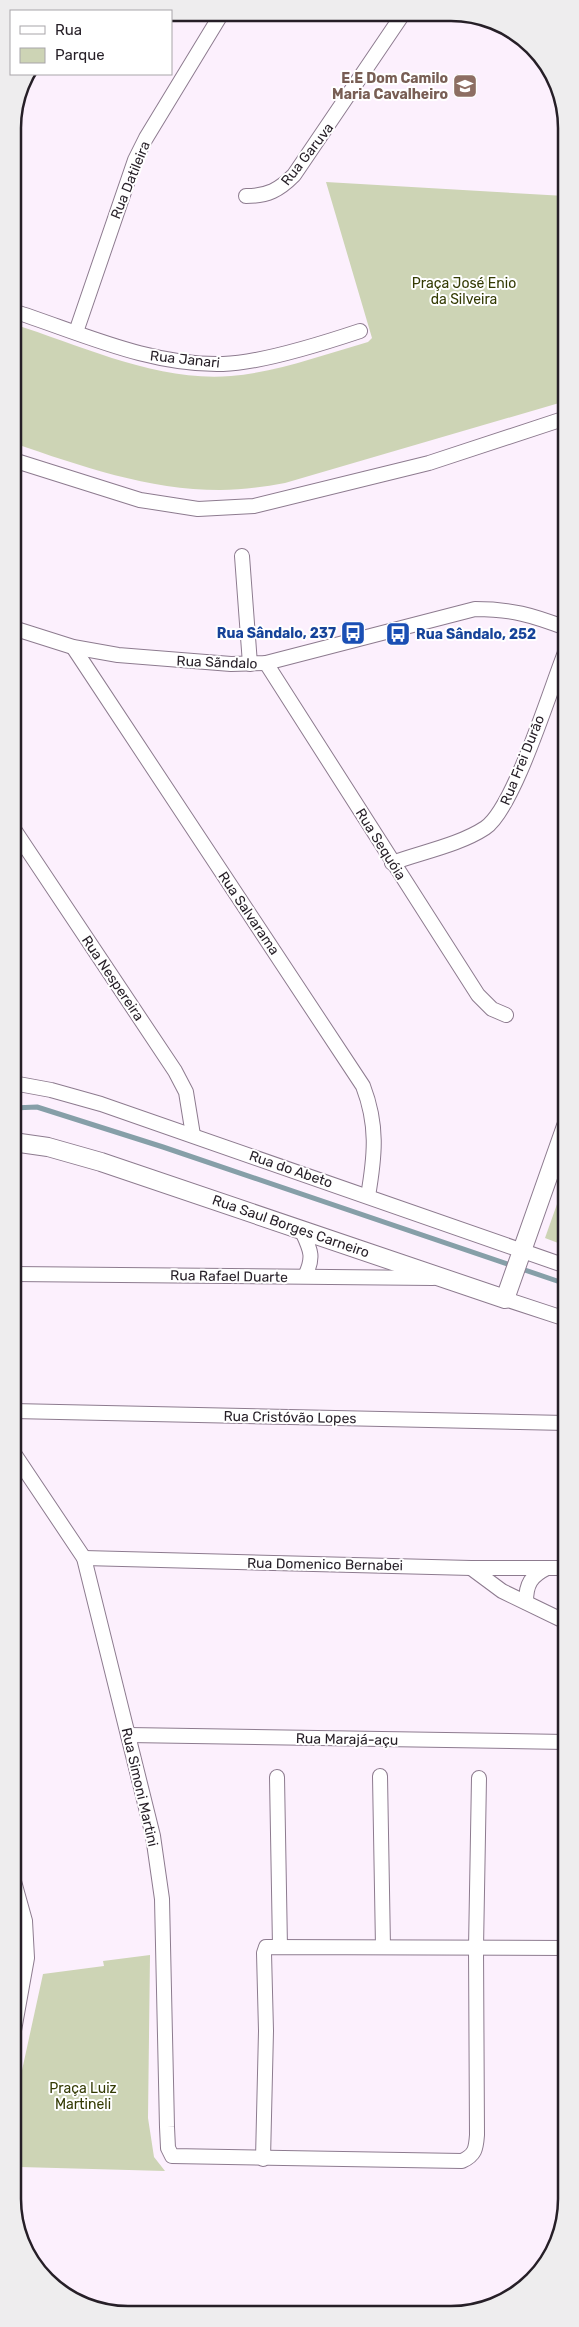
<svg xmlns="http://www.w3.org/2000/svg" width="579" height="2327" font-family="Rubik,sans-serif">
<rect width="100%" height="100%" fill="#fcf0fd"/>
<g fill="#cdd4b5">
<path d="M326 182 565 196 566 401 285 483C263 487 242 490 220 490 148 490 81 466 13 443V324C83 346 156 382 231 376 277 372 323 355 368 342L372 338Z"/>
<polygon points="566,1188 566,1246 545,1238 562,1190"/>
<polygon points="150,1955 148,2118 154,2157 165,2171 20,2167 14,2169 14,2133 19,2111 14,2107 43,1974 104,1966 103,1961"/>
</g>
<g fill="none" stroke-linecap="round" stroke-linejoin="round">
<polyline stroke="#869fa8" stroke-width="5" points="13,1108 37,1107 163,1147 566,1284"/>
<defs>
<g id="minor">
<path d="M246 196C268 196 279 190 294 175L403 14"/>
<path d="M13 311C81 333 150 366 223 364 260 363 324 343 360 331"/>
<polyline points="76,332 135,160 146,138 222,13"/>
<polyline points="13,460 140,500 198,509 254,506 429,463 566,418"/>
<polyline points="242,556 250,664"/>
<path d="M13 628 73 647 118 655 231 664 266 663 475 609C511 609 532 615 566 628"/>
<path d="M73 647 363 1086C378 1125 375 1155 368 1196"/>
<polyline points="266,663 478,995 492,1009 506,1015"/>
<polyline points="13,828 175,1071 186,1092 193,1135"/>
<path d="M392 863C422 852 459 845 485 828 514 809 551 687 566 650"/>
<polyline points="13,1083 51,1090 101,1104 566,1266"/>
<polyline points="551,1164 566,1172"/>
<path d="M301 1229C310 1249 315 1256 305 1276"/>
<polyline points="13,1274 433,1278"/>
<polyline points="505,1299 566,1319"/>
<polyline points="13,1411 566,1423"/>
<path d="M13 1452 84 1558 153 1836 162 1899 167 2127 168 2148 172 2156 462 2161C475 2155 476 2149 477 2135L476 1948 479 1778"/>
<polyline points="84,1558 471,1568 566,1568"/>
<polyline points="471,1568 502,1591 566,1622"/>
<path d="M526 1602C526 1584 531 1576 547 1568"/>
<polyline points="128,1735 566,1742"/>
<polyline points="380,1776 383,1947"/>
<polyline points="277,1777 280,1947"/>
<polyline points="13,1878 25,1921 27,1958 13,2036"/>
<polyline points="263,2159 266,2031 264,1953 266,1947 566,1948"/>
</g>
<polyline id="tertiary" points="13,1142 48,1147 101,1162 505,1299 566,1126"/>
</defs>
<use href="#minor" stroke="#8d7b8f" stroke-width="16"/>
<use href="#tertiary" stroke="#8d7b8f" stroke-width="20"/>
<use href="#minor" stroke="#fff" stroke-width="14"/>
<use href="#tertiary" stroke="#fff" stroke-width="18"/>
</g>
<defs>
<symbol id="school-square" viewBox="-11 -11 22 22"><rect x="-9" y="-9" width="18" height="18" rx="4" fill="#8d6e63" stroke="#fff"/><path d="M0-5L7-2L0 1L-7-2ZM-4 1L0 2.5L4 1V4Q0 6-4 4Z" fill="#fff"/></symbol>
<symbol id="bus-square" viewBox="-11 -11 22 22"><rect x="-9" y="-9" width="18" height="18" rx="4" fill="#1a4fb4" stroke="#fff"/><path d="M-5-6H5V4H4V6H2V4H-2V6H-4V4H-5ZM-3.5-4V0h7V-4ZM-3.5 1.2v1.5H-2V1.2ZM2 1.2v1.5H3.5V1.2Z" fill="#fff"/></symbol>
</defs>
<g fill-rule="evenodd">
<use href="#school-square" x="451" y="72" width="28" height="28"/>
<use href="#bus-square" x="339" y="619" width="28" height="28"/>
<use href="#bus-square" x="384" y="620" width="28" height="28"/>
</g>
<g text-anchor="middle" stroke-width="4" stroke-linejoin="round" paint-order="stroke">
<g font-size="14" font-weight="bold" fill="#785e54" stroke="#fff" text-anchor="end">
<text x="448" y="83">E.E Dom Camilo<tspan x="448" dy="16">Maria Cavalheiro</tspan></text>
</g>
<g font-size="14" fill="#261f27" stroke="#fff">
<text transform="translate(307 154) rotate(-52)" y="5">Rua Garuva</text>
<text transform="translate(130 180) rotate(-68)" y="5">Rua Datileira</text>
<text transform="translate(185 359) rotate(6)" y="5">Rua Janari</text>
<text transform="translate(217 662) rotate(2)" y="5">Rua Sãndalo</text>
<text transform="translate(522 760) rotate(-68)" y="5">Rua Frei Durão</text>
<text transform="translate(381 844) rotate(58)" y="5">Rua Sequóia</text>
<text transform="translate(249 913) rotate(56)" y="5">Rua Salvarama</text>
<text transform="translate(113 978) rotate(56)" y="5">Rua Nespereira</text>
<text transform="translate(291 1169) rotate(19)" y="5">Rua do Abeto</text>
<text transform="translate(291 1226) rotate(19)" y="5">Rua Saul Borges Carneiro</text>
<text transform="translate(229 1276) rotate(1)" y="5">Rua Rafael Duarte</text>
<text transform="translate(290 1417) rotate(1)" y="5">Rua Cristóvão Lopes</text>
<text transform="translate(325 1564) rotate(1)" y="5">Rua Domenico Bernabei</text>
<text transform="translate(347 1739) rotate(1)" y="5">Rua Marajá-açu</text>
<text transform="translate(140 1787) rotate(77)" y="5">Rua Simoni Martini</text>
</g>
<g font-size="14" fill="#343b04" stroke="#fff">
<text x="464" y="288">Praça José Enio<tspan x="464" dy="16">da Silveira</tspan></text>
<text x="83" y="2093">Praça Luiz<tspan x="83" dy="16">Martineli</tspan></text>
</g>
<g font-size="14" font-weight="bold" fill="#164399" stroke="#fff" text-anchor="end">
<text x="336" y="638">Rua Sândalo, 237</text>
<text x="416" y="639" text-anchor="start">Rua Sândalo, 252</text>
</g>
</g>
<path d="M0 0H579V2327H0ZM128 21H451A107 107 0 0 1 558 128V2199A107 107 0 0 1 451 2306H128A107 107 0 0 1 21 2199V128A107 107 0 0 1 128 21Z" fill="#eeedee" fill-rule="evenodd"/>
<path fill="none" stroke="#261f27" stroke-width="2.5" d="M128 21H451A107 107 0 0 1 558 128V2199A107 107 0 0 1 451 2306H128A107 107 0 0 1 21 2199V128A107 107 0 0 1 128 21Z"/>
<rect x="10" y="10" width="162" height="65" fill="#ffffff" stroke="#a8a5a9"/>
<rect x="20" y="26" width="25" height="8" fill="#ffffff" stroke="#a8a5a9"/>
<text x="55" y="35" font-size="15" fill="#261f27">Rua</text>
<rect x="20" y="48" width="25" height="15" fill="#cdd4b5" stroke="#a8a5a9"/>
<text x="55" y="60" font-size="15" fill="#261f27">Parque</text>
</svg>
